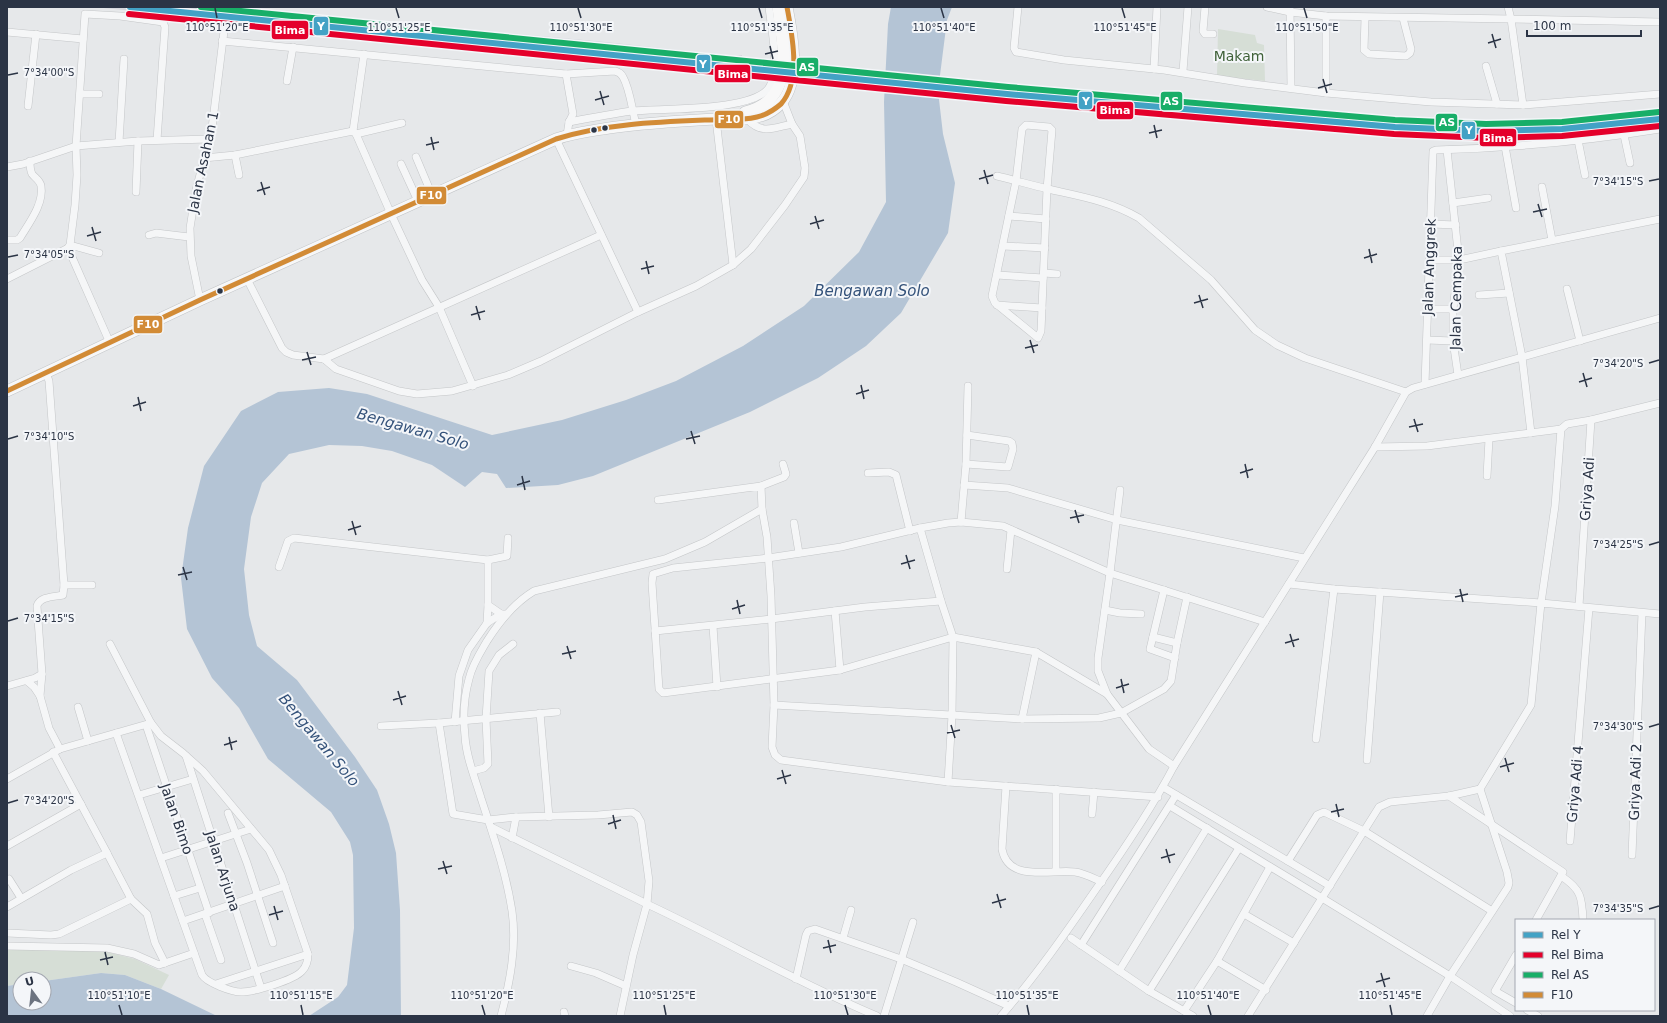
<svg xmlns="http://www.w3.org/2000/svg" width="1667" height="1023" font-family="'DejaVu Sans',sans-serif">
<rect width="100%" height="100%" fill="#e6e8ea"/>
<polygon fill="#d4d7dd" points="93,7 227,7 605,42 735,56 742,55 741,72 734,69 603,56"/>
<g fill="#d6ded6">
<polygon points="1218,29 1255,35 1257,43 1264,45 1265,81 1217,76"/>
<polygon points="91,948 135,959 169,975 161,989 125,975 101,973 44,981 44,979 20,979 20,984 7,986 7,949"/>
</g>
<g fill="#b4c4d5">
<polygon points="891,7 952,7 947,20 938,91 943,134 955,183 948,233 901,313 866,346 818,378 750,412 593,476 558,485 506,488 497,474 482,472 465,487 432,465 392,451 362,446 329,445 289,454 262,483 251,517 244,569 249,615 257,646 297,680 355,757 377,790 389,824 396,853 400,910 401,1016 309,1016 338,997 347,985 354,928 353,855 350,842 331,812 268,759 239,708 212,678 187,629 181,578 188,528 204,466 241,411 278,392 329,388 367,394 492,435 562,420 626,400 676,381 743,346 804,306 859,252 886,202 884,102 888,24"/>
<polygon points="101,973 125,975 161,989 217,1016 7,1016 7,986 20,984 20,1003 44,1003 44,981"/>
</g>
<g fill="none" stroke-linecap="round" stroke-linejoin="round">
<defs>
<g id="minor">
<polyline points="1018,7 1014,48 1016,52 1064,60 1164,70 1245,83 1326,93 1431,102 1523,105"/>
<polyline points="1205,7 1203,31 1205,34 1213,34"/>
<polyline points="1267,7 1290,12 1326,16 1511,19 1523,105 1660,94"/>
<polyline points="1290,7 1291,88"/>
<polyline points="1508,7 1511,19 1660,22"/>
<polyline points="1326,16 1326,93"/>
<polyline points="1365,18 1364,50 1369,54 1406,56 1410,53 1411,49 1403,18"/>
<polyline points="7,32 83,39"/>
<polyline points="222,41 566,74 573,114 569,122 567,135"/>
<polyline points="1486,66 1497,104"/>
<polyline points="1154,69 1157,7"/>
<polyline points="1183,71 1188,7"/>
<path d="M566 74 615 71C619 72 621 73 623 77 630 89 632 110 636 124"/>
<polyline points="287,81 293,47"/>
<polyline points="80,94 99,94"/>
<polyline points="28,106 36,34"/>
<polyline points="716,119 733,265"/>
<path d="M747 119C762 135 773 128 792 124"/>
<path d="M569 122C590 118 611 114 632 111 661 108 757 112 770 86 780 68 771 27 769 7"/>
<polygon points="1026,125 1049,127 1052,130 1047,189 1041,331 1038,338 995,303 992,296 1016,181 1022,129"/>
<polyline points="353,131 364,54"/>
<polyline points="356,134 391,214 422,280 439,307 473,386"/>
<polyline points="1624,135 1630,163"/>
<polyline points="556,139 638,312"/>
<polyline points="1578,140 1585,175"/>
<polyline points="119,142 124,59"/>
<polyline points="1505,146 1516,208"/>
<polyline points="1447,150 1459,260 1453,309 1453,341 1458,375"/>
<polyline points="235,155 239,175"/>
<polyline points="416,157 432,195"/>
<polyline points="204,158 235,155 353,131 356,134 402,123"/>
<polyline points="401,164 418,201"/>
<polyline points="7,167 23,164 76,146 138,141 209,139"/>
<path d="M997 176C1014 180 1031 185 1048 189 1079 196 1110 201 1139 218L1211 280 1255 330 1277 345 1305 358 1406 392"/>
<polyline points="1542,187 1552,240"/>
<polyline points="136,192 138,141"/>
<polyline points="1453,203 1488,198"/>
<polyline points="1009,216 1046,219"/>
<polyline points="1431,224 1456,225"/>
<polyline points="149,235 156,233 189,237"/>
<path d="M7 240H17L20 238C29 223 44 204 41 186 40 180 35 178 32 174 30 170 30 165 30 161"/>
<polyline points="70,245 99,253"/>
<polyline points="1003,246 1045,248"/>
<polyline points="68,248 110,343"/>
<polyline points="1429,260 1459,260 1501,251"/>
<polyline points="1044,273 1057,274"/>
<polyline points="997,275 1043,278"/>
<polyline points="7,279 68,248 70,245 75,205 77,175 76,146 85,14 120,16 163,22 165,27 157,140"/>
<polyline points="247,279 282,348 286,352 293,355 324,359 336,369 399,391 417,394 452,391 508,375 541,361 638,312 696,286 733,265 751,249 785,205 804,177 805,168 800,136 792,124 783,101"/>
<polyline points="1567,289 1580,341"/>
<polyline points="1479,295 1509,293"/>
<polyline points="200,300 191,256 190,228 196,190 212,128 225,23"/>
<polyline points="997,305 1042,308"/>
<polyline points="1427,309 1453,309"/>
<polyline points="1427,340 1453,341"/>
<polyline points="324,359 601,235"/>
<polyline points="46,373 49,381 64,585 92,585"/>
<path d="M1425 384 1433 151 1436 150C1511 148 1586 141 1660 129"/>
<polyline points="1531,433 1522,357 1501,251 1660,219"/>
<polyline points="1375,447 1427,446 1561,429 1567,424 1591,420 1660,403"/>
<polyline points="966,464 1008,467 1013,449 1012,443 1009,441 967,435"/>
<polyline points="868,473 889,472 896,475 910,531"/>
<polyline points="1487,476 1489,439"/>
<polyline points="964,485 1008,488 1117,520 1304,558"/>
<polyline points="761,486 784,477 786,474 783,464"/>
<polyline points="1120,490 1110,573 1098,658 1098,671 1107,694 1149,749 1174,766"/>
<polyline points="658,500 761,486 762,509 767,537 771,596 774,705 772,747 775,755 781,760 948,782 1158,797"/>
<polyline points="961,522 966,464 968,386"/>
<polyline points="794,523 799,553"/>
<polyline points="920,528 948,523 961,522 1003,526 1110,573 1265,622"/>
<polyline points="488,560 507,556 508,538"/>
<polyline points="279,567 288,541 294,538 488,560 488,605 501,614"/>
<polyline points="1007,569 1011,530"/>
<polyline points="1289,584 1334,589 1541,603 1555,506 1561,429"/>
<polyline points="1164,590 1150,649 1175,658"/>
<polyline points="1579,606 1591,420"/>
<polyline points="1105,610 1120,613 1141,614"/>
<polyline points="835,611 840,670"/>
<polyline points="487,623 488,605"/>
<polyline points="713,626 717,687"/>
<polyline points="655,631 771,619 865,607 941,601"/>
<polyline points="1153,637 1177,643"/>
<polyline points="110,644 151,723"/>
<polyline points="27,681 34,687 40,696 49,728 60,749"/>
<polyline points="7,686 35,678 42,674"/>
<path d="M40 696 42 674 37 606C40 596 55 597 63 595L64 585"/>
<polyline points="774,705 1022,719 1099,718 1121,713 1164,689 1171,681 1177,643 1187,597"/>
<polyline points="78,707 88,741"/>
<polyline points="540,713 549,817"/>
<polyline points="1022,719 1036,652"/>
<polyline points="455,722 459,676 468,650 487,623 501,614 505,614"/>
<path d="M151 723 161 736 183 753 203 771 269 850 281 875 308 954C308 961 307 966 302 971 294 980 254 992 241 992 232 992 207 983 202 975L116 733Z"/>
<polyline points="146,725 209,913"/>
<polyline points="381,726 439,723"/>
<polyline points="1316,739 1334,589"/>
<polyline points="53,752 107,853"/>
<polyline points="186,756 261,988"/>
<polyline points="1367,760 1380,592"/>
<polyline points="473,771 484,768 488,764 486,719 489,671 499,655 513,644"/>
<polyline points="7,779 60,749 116,733"/>
<polyline points="948,782 952,715 953,637 941,601 920,528 841,547 768,558 673,568 653,574 652,583 659,689 663,693 840,670 953,637 1036,652 1107,694"/>
<path d="M1006 786 1002 849C1008 883 1051 869 1075 872 1084 873 1093 878 1102 882"/>
<polyline points="1163,787 1330,886"/>
<polyline points="139,795 193,779"/>
<polyline points="1449,796 1563,872 1536,920"/>
<polyline points="1170,806 1322,898 1450,976 1510,1016"/>
<polyline points="228,813 247,863 273,943"/>
<polyline points="1092,814 1094,792"/>
<polyline points="491,827 647,904 649,881 641,822 637,815 632,812 598,815 516,817 488,820 453,814 439,723 557,712"/>
<polyline points="512,838 516,817"/>
<polyline points="1570,841 1589,608"/>
<polyline points="7,846 81,804"/>
<polyline points="1632,855 1642,613"/>
<polyline points="161,858 251,829"/>
<polyline points="1288,861 1317,815 1324,812 1364,831 1492,911"/>
<polyline points="1056,871 1056,789"/>
<path d="M1561 876C1581 889 1582 897 1583 920"/>
<polyline points="9,879 21,898"/>
<polyline points="174,896 200,888"/>
<polyline points="7,907 71,870 107,853 131,899 147,914 155,943 165,963"/>
<polyline points="205,914 221,960"/>
<polyline points="1244,914 1294,943"/>
<polyline points="183,921 285,886"/>
<polyline points="7,933 51,935 59,934 131,899"/>
<polyline points="843,938 851,910"/>
<polyline points="1071,938 1149,991 1193,1016"/>
<polyline points="1081,945 1176,795"/>
<polyline points="7,946 107,948 134,954 159,965 194,953"/>
<polyline points="1516,955 1495,991 1516,1003"/>
<polyline points="1217,961 1266,990"/>
<polyline points="571,966 596,973 626,986"/>
<polyline points="1119,971 1207,828"/>
<polyline points="796,979 806,935 808,931 815,929 901,959 956,982 1009,1006"/>
<polyline points="216,984 308,954"/>
<polyline points="1149,991 1239,848"/>
<polyline points="1527,1010 1538,1016"/>
<polyline points="1184,1011 1217,961 1270,867"/>
<polyline points="564,1012 565,1016"/>
<path d="M501 1016C510 982 517 946 512 911 506 872 493 835 481 798 475 778 466 757 465 736 463 718 464 697 469 679 472 665 480 653 487 641 499 622 514 603 534 591L665 559 705 542 762 509"/>
<path d="M620 1016 633 955 647 904C724 940 798 983 877 1016"/>
<polyline points="884,1016 913,922"/>
<path d="M1001 1016C1035 977 1065 934 1094 892 1123 851 1151 810 1174 766L1375 447 1406 392 1413 388 1660 318"/>
<polyline points="1248,1016 1379,807 1390,802 1449,796 1480,789"/>
<polyline points="1427,1016 1450,976 1508,887 1509,883 1507,872 1480,789 1531,705 1541,603 1660,614"/>
</g>
<g id="primary">
<path d="M745 112C798 99 782 47 778 7"/>
<path d="M7 391 200 300 556 139C573 133 591 131 609 128 644 123 679 121 715 119 729 118 743 120 757 117 767 115 776 109 782 102 801 80 792 32 787 7"/>
</g>
</defs>
<use href="#minor" stroke="#c4c6c8" stroke-width="8"/>
<use href="#primary" stroke="#c2c5c8" stroke-width="12"/>
<use href="#minor" stroke="#f5f6f7" stroke-width="7"/>
<use href="#primary" stroke="#f8f8f8" stroke-width="11"/>
<defs>
<path id="bus-1" d="M7 391 200 300 556 139C603 124 656 122 706 120 723 119 741 121 757 117 766 115 774 110 781 104 802 80 792 35 787 7"/>
</defs>
<use href="#bus-1" stroke="#f4f6f9" stroke-width="8"/>
<use href="#bus-1" stroke="#d28b36" stroke-width="5"/>
<defs>
<polyline id="rail-1" points="130,7 1007,94 1395,127 1486,131 1562,129 1660,119"/>
<polyline id="rail-2" points="129,14 1006,101 1394,134 1486,138 1562,136 1660,126"/>
<polyline id="rail-3" points="201,7 1008,87 1395,120 1486,124 1562,122 1659,112"/>
</defs>
<use href="#rail-1" stroke="#f4f6f9" stroke-width="9"/>
<use href="#rail-2" stroke="#f4f6f9" stroke-width="9"/>
<use href="#rail-3" stroke="#f4f6f9" stroke-width="9"/>
<use href="#rail-1" stroke="#43a2c5" stroke-width="6"/>
<use href="#rail-2" stroke="#e4002b" stroke-width="6"/>
<use href="#rail-3" stroke="#18ae68" stroke-width="6"/>
</g>
<path fill="none" stroke="#2b3445" stroke-width="1.5" d="M215 8 217 18M396 8 399 18M578 8 581 18M759 8 762 18M941 8 944 18M1122 8 1125 18M1304 8 1307 18M1492 34 1496 48M1488 43 1501 39M770 46 773 59M765 54 778 51M8 75 18 73M1323 79 1327 93M1318 88 1332 84M600 91 604 105M595 100 609 96M1154 125 1157 138M1149 133 1162 130M431 137 434 150M426 145 439 142M984 170 988 184M979 179 993 175M1649 181 1659 179M261 182 265 195M257 191 270 187M1538 204 1542 217M1533 212 1547 209M815 216 819 229M810 224 824 220M92 227 96 241M87 236 101 232M1369 249 1372 263M8 257 18 255M1364 258 1377 254M646 261 649 274M641 269 654 266M1199 295 1203 308M1194 303 1208 299M476 306 480 320M471 315 485 311M1030 340 1034 353M1025 348 1038 345M307 352 311 365M302 360 316 357M1649 363 1659 360M1583 373 1587 387M1579 382 1592 378M861 385 864 399M856 394 869 390M138 397 141 411M133 406 146 402M1414 419 1418 432M1409 427 1423 424M691 431 695 444M8 439 18 436M686 439 700 436M1245 464 1248 478M1240 473 1253 469M522 476 525 490M517 485 530 481M1075 510 1079 523M1070 518 1084 515M352 521 356 535M348 530 361 526M1649 545 1659 542M906 555 910 569M901 564 915 560M183 567 187 580M178 575 192 572M1460 589 1463 602M1455 597 1468 594M737 600 740 614M732 609 745 605M8 621 18 618M1290 634 1294 647M1285 643 1299 639M567 646 571 659M562 654 576 651M1121 679 1124 693M1116 688 1129 684M398 691 402 705M393 700 406 696M951 725 955 738M1649 727 1659 724M947 733 960 730M229 737 232 750M224 745 237 741M1505 758 1509 772M1500 767 1514 763M782 770 786 784M777 779 791 775M8 803 18 800M1336 804 1339 817M1331 812 1344 809M613 815 616 829M608 824 621 820M1166 849 1170 863M1161 858 1175 854M443 861 447 874M438 869 452 866M997 894 1001 908M992 903 1006 899M274 906 278 920M1649 909 1659 906M269 915 283 911M828 940 831 953M823 948 836 945M105 952 108 965M100 960 113 957M1381 973 1385 987M1376 982 1390 978M119 1005 122 1015M301 1005 303 1015M482 1005 485 1015M664 1005 666 1015M845 1005 848 1015M1027 1005 1029 1015M1208 1005 1211 1015M1390 1005 1392 1015"/>
<g fill="#2b3445" stroke="#f4f6f9" stroke-width="1.5">
<circle cx="605" cy="128" r="3.5"/>
<circle cx="594" cy="130" r="3.5"/>
<circle cx="220" cy="291" r="3.5"/>
</g>
<g text-anchor="middle" stroke-width="4" stroke-linejoin="round" paint-order="stroke">
<g font-size="14" fill="#3f6138" stroke="#f4f6f9">
<text x="1239" y="61">Makam</text>
</g>
<g font-size="14" fill="#2b3445" stroke="#f4f6f9">
<text transform="translate(203 162) rotate(-78)" y="5">Jalan Asahan 1</text>
<text transform="translate(1429 267) rotate(-88)" y="5">Jalan Anggrek</text>
<text transform="translate(1456 298) rotate(-89)" y="5">Jalan Cempaka</text>
<text transform="translate(1587 489) rotate(-86)" y="5">Griya Adi</text>
<text transform="translate(1635 782) rotate(-88)" y="5">Griya Adi 2</text>
<text transform="translate(1575 784) rotate(-85)" y="5">Griya Adi 4</text>
<text transform="translate(177 819) rotate(71)" y="5">Jalan Bimo</text>
<text transform="translate(223 871) rotate(72)" y="5">Jalan Arjuna</text>
</g>
<g font-size="15" font-style="italic" fill="#34527a" stroke="#f4f6f9">
<text x="872" y="296">Bengawan Solo</text>
<text transform="translate(413 429) rotate(16)" y="5">Bengawan Solo</text>
<text transform="translate(319 740) rotate(50)" y="5">Bengawan Solo</text>
</g>
</g>
<g font-size="10" text-anchor="middle" fill="#2b3445" stroke="#f4f6f9" stroke-width="4" stroke-linejoin="round" paint-order="stroke">
<text x="217" y="31">110°51'20"E</text>
<text x="399" y="31">110°51'25"E</text>
<text x="581" y="31">110°51'30"E</text>
<text x="762" y="31">110°51'35"E</text>
<text x="944" y="31">110°51'40"E</text>
<text x="1125" y="31">110°51'45"E</text>
<text x="1307" y="31">110°51'50"E</text>
<text x="49" y="76">7°34'00"S</text>
<text x="1618" y="185">7°34'15"S</text>
<text x="49" y="258">7°34'05"S</text>
<text x="1618" y="367">7°34'20"S</text>
<text x="49" y="440">7°34'10"S</text>
<text x="1618" y="548">7°34'25"S</text>
<text x="49" y="622">7°34'15"S</text>
<text x="1618" y="730">7°34'30"S</text>
<text x="49" y="804">7°34'20"S</text>
<text x="1618" y="912">7°34'35"S</text>
<text x="119" y="999">110°51'10"E</text>
<text x="301" y="999">110°51'15"E</text>
<text x="482" y="999">110°51'20"E</text>
<text x="664" y="999">110°51'25"E</text>
<text x="845" y="999">110°51'30"E</text>
<text x="1027" y="999">110°51'35"E</text>
<text x="1208" y="999">110°51'40"E</text>
<text x="1390" y="999">110°51'45"E</text>
</g>
<g stroke="#f4f6f9" stroke-width="1.5">
<rect x="313" y="16" width="16" height="20" rx="4" fill="#43a2c5"/>
<rect x="271" y="20" width="38" height="20" rx="4" fill="#e4002b"/>
<rect x="696" y="54" width="15" height="19" rx="4" fill="#43a2c5"/>
<rect x="796" y="57" width="23" height="20" rx="4" fill="#18ae68"/>
<rect x="714" y="64" width="37" height="19" rx="4" fill="#e4002b"/>
<rect x="1078" y="91" width="15" height="19" rx="4" fill="#43a2c5"/>
<rect x="1160" y="91" width="23" height="20" rx="4" fill="#18ae68"/>
<rect x="1096" y="101" width="38" height="19" rx="4" fill="#e4002b"/>
<rect x="714" y="110" width="30" height="19" rx="4" fill="#d28b36"/>
<rect x="1435" y="113" width="23" height="19" rx="4" fill="#18ae68"/>
<rect x="1461" y="121" width="15" height="19" rx="4" fill="#43a2c5"/>
<rect x="1479" y="128" width="38" height="19" rx="4" fill="#e4002b"/>
<rect x="416" y="186" width="31" height="19" rx="4" fill="#d28b36"/>
<rect x="133" y="315" width="30" height="19" rx="4" fill="#d28b36"/>
</g>
<g font-size="11" text-anchor="middle" font-weight="bold" fill="#fff">
<text x="321" y="30">Y</text>
<text x="290" y="34">Bima</text>
<text x="703" y="68">Y</text>
<text x="807" y="71">AS</text>
<text x="733" y="78">Bima</text>
<text x="1086" y="105">Y</text>
<text x="1171" y="105">AS</text>
<text x="1115" y="114">Bima</text>
<text x="729" y="123">F10</text>
<text x="1447" y="126">AS</text>
<text x="1469" y="134">Y</text>
<text x="1498" y="142">Bima</text>
<text x="431" y="199">F10</text>
<text x="148" y="328">F10</text>
</g>
<rect width="1667" height="1023" fill="none" stroke="#2b3445" stroke-width="16"/>
<rect x="1515" y="919" width="140" height="92" fill="#f4f6f9" stroke="#a4a8b1"/>
<rect x="1523" y="932" width="20" height="6" fill="#43a2c5" stroke="#a4a8b1"/>
<text x="1551" y="939" font-size="12" fill="#2b3445">Rel Y</text>
<rect x="1523" y="952" width="20" height="6" fill="#e4002b" stroke="#a4a8b1"/>
<text x="1551" y="959" font-size="12" fill="#2b3445">Rel Bima</text>
<rect x="1523" y="972" width="20" height="6" fill="#18ae68" stroke="#a4a8b1"/>
<text x="1551" y="979" font-size="12" fill="#2b3445">Rel AS</text>
<rect x="1523" y="992" width="20" height="6" fill="#d28b36" stroke="#a4a8b1"/>
<text x="1551" y="999" font-size="12" fill="#2b3445">F10</text>
<g transform="translate(32 991) rotate(345)"><circle r="19" fill="#f4f6f9" stroke="#a4a8b1"/>
<path d="M0-3L7 15L0 10L-7 15Z" fill="#6c737f"/>
<text y="-6" font-size="11" font-weight="bold" text-anchor="middle" fill="#2b3445">U</text>
</g>
<path d="M1527 30v6h114v-6" fill="none" stroke="#2b3445" stroke-width="2"/>
<text x="1533" y="30" font-size="12" fill="#2b3445" stroke="#f4f6f9" stroke-width="3" paint-order="stroke">100 m</text>
</svg>
